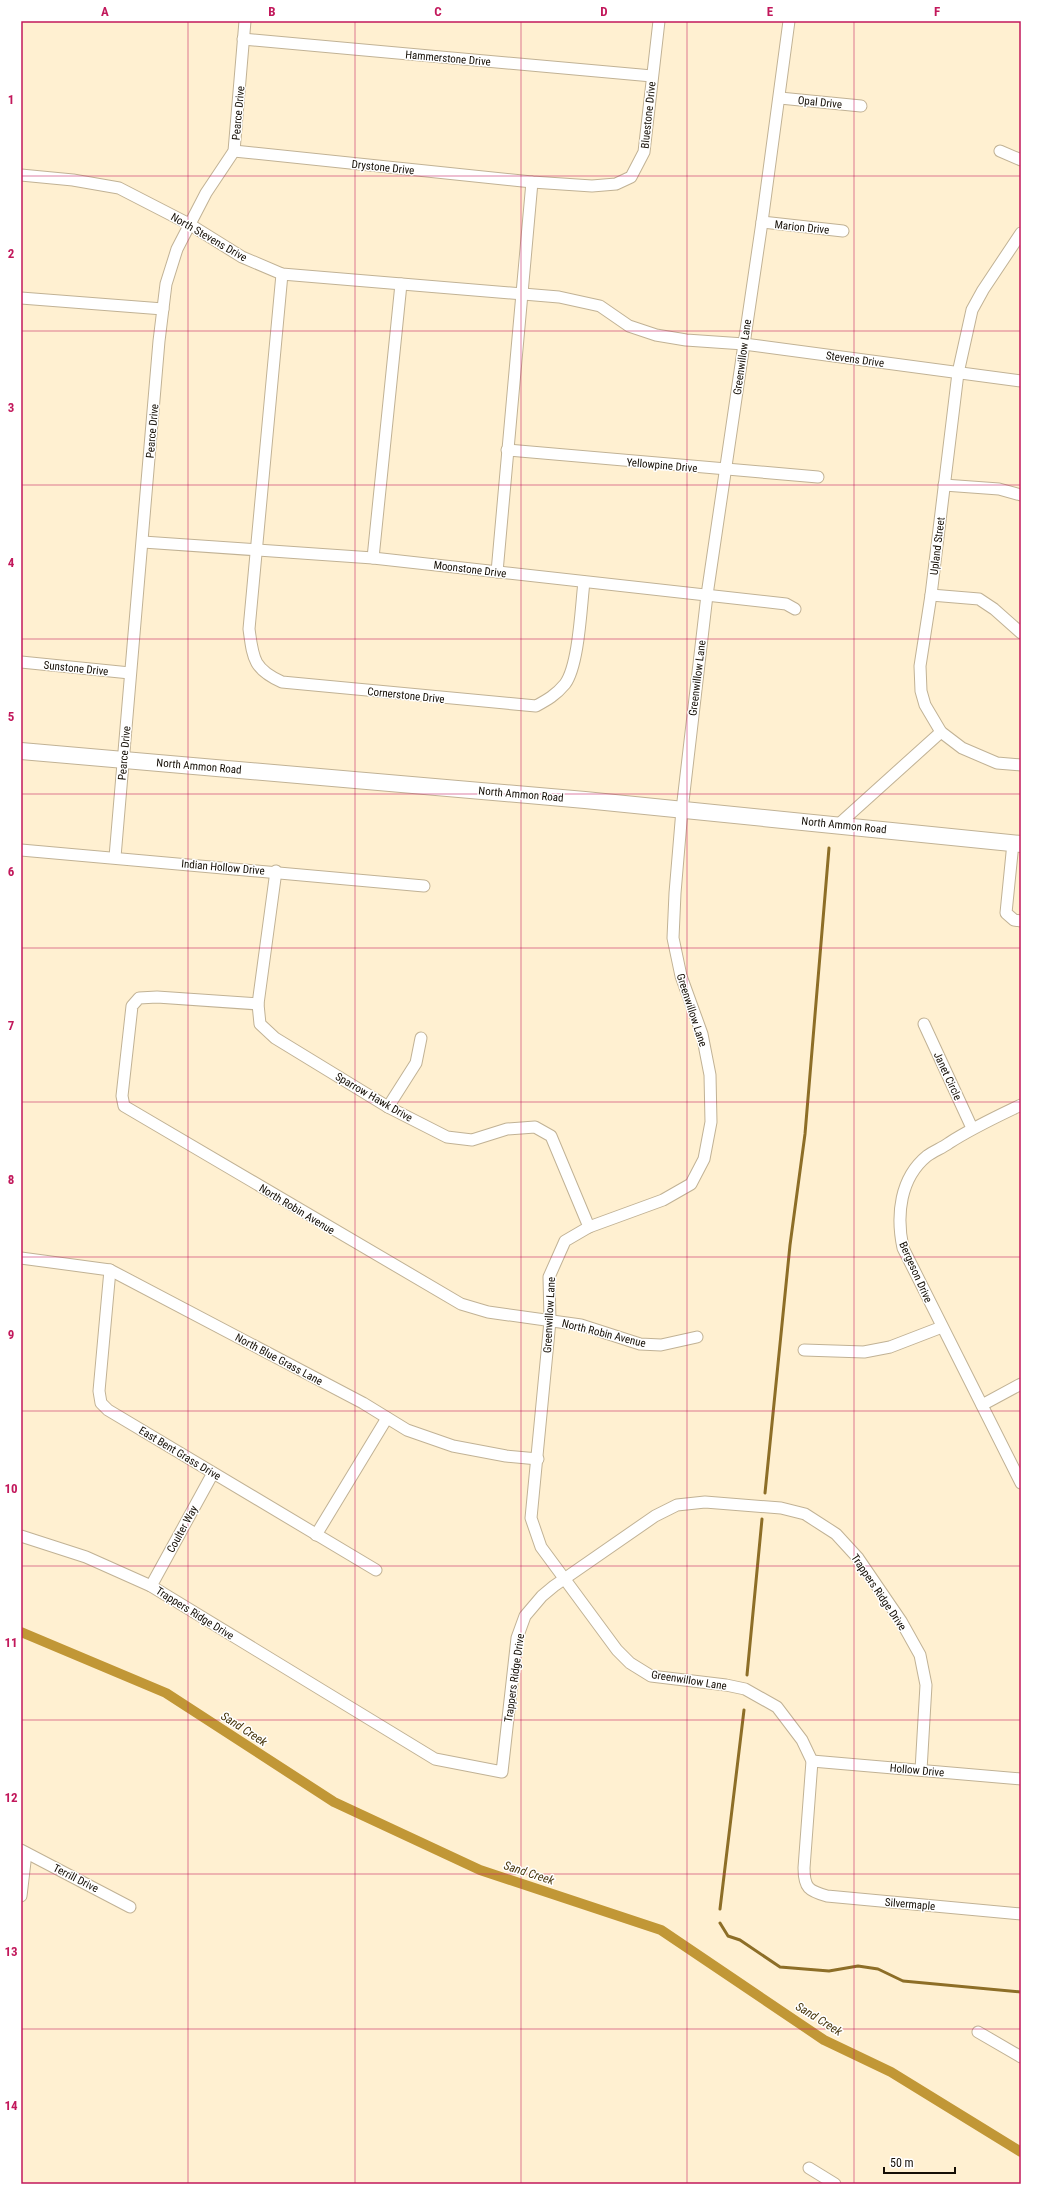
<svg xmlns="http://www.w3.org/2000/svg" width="1042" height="2205" font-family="'Roboto Condensed',sans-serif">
<rect width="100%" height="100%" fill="#fff0d1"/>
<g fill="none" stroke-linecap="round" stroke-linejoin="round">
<g stroke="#8d6e27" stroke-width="3">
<polyline points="765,1493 790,1245 805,1134 829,848"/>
<polyline points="747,1675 762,1519"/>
<polyline points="720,1909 744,1710"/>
<polyline points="720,1923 728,1936 740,1940 780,1967 829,1971 858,1966 878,1969 903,1981 1021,1992"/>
</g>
<polyline stroke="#c19736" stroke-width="10" points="21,1632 166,1693 334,1802 480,1870 661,1930 824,2040 891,2072 1021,2152"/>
<defs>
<g id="minor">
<path d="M789 21 762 222 707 595 682 810 675 893 673 938 681 976 702 1034 710 1075 711 1122 704 1159 691 1184 663 1200 589 1227 565 1241 549 1277 550 1321 531 1518 541 1547 617 1650 630 1663 651 1676 726 1685 745 1689 777 1707 802 1740 812 1761 804 1868C804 1888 809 1891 827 1896L1021 1914"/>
<polyline points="243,39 652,76"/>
<polyline points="780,98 861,106"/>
<polyline points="234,151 532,182 592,186 616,184 631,177 644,152 659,21"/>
<polyline points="1000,151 1021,160"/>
<polyline points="21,175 73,180 119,188 189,224 242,257 282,274 559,297 600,306 629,326 656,335 686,340 744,344 1021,381"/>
<polyline points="762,222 843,231"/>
<polyline points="1021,233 983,290 972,310 958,373 931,595 920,666 921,691 925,705 941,732 962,748 997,763 1021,765"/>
<path d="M282 274 249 629C253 658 253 669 282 682L536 706C547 700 556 695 565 684 579 665 581 606 584 582"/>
<polyline points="21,298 163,309"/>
<polyline points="507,450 818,477"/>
<polyline points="944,485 999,489 1021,495"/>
<polyline points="143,542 373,558 786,604 795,609"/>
<polyline points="373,558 401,284"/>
<polyline points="497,572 532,182"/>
<polyline points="931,595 979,599 994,609 1021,633"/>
<polyline points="21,662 130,673"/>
<polyline points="839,824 941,732"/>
<polyline points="1013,843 1006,913 1014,920 1021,921"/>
<polyline points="21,850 424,886"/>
<polyline points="115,857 159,341 166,284 177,249 206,193 234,151 245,21"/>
<polyline points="276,871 258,1004 260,1024 275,1038 388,1107 447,1137 472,1140 507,1129 535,1127 551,1136 589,1227"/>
<polyline points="258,1004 157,997 139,998 132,1006 122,1096 124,1106 461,1304 488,1312 581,1325 640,1344 661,1345 697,1337"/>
<polyline points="924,1024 972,1128"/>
<path d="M1021 1105C996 1117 972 1128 949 1143 942 1148 934 1151 927 1156 900 1178 896 1215 903 1248L1021 1483"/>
<polyline points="388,1107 416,1063 421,1038"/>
<polyline points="21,1258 110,1270 363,1403 407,1430 453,1446 506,1456 538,1459"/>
<polyline points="110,1270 99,1391 101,1403 108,1410 376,1570"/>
<polyline points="804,1350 864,1352 890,1347 942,1327"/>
<polyline points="982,1405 1021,1384"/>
<polyline points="316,1535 387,1418"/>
<polyline points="21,1536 86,1557 151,1586 435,1759 502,1772 517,1638 525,1616 542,1596 554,1586 655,1516 677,1505 705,1502 781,1508 805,1514 836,1534 858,1558 901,1621 920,1655 926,1685 921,1770"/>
<polyline points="151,1586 213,1473"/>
<polyline points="812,1761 1021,1779"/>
<polyline points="21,1850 130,1907"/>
<polyline points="21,1896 26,1853"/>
<polyline points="978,2032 1021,2057"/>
<polyline points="809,2168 835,2184"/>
</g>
<polyline id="secondary" points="21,751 585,800 1021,844"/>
</defs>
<use href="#minor" stroke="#c1b295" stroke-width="13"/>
<use href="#secondary" stroke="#c1b295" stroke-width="18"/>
<use href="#minor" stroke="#fff" stroke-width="11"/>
<use href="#secondary" stroke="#fff" stroke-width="16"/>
</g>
<path fill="none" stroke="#c2185b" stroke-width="1" stroke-opacity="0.55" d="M188 21V2184M355 21V2184M521 21V2184M687 21V2184M854 21V2184M21 176H1021M21 331H1021M21 485H1021M21 639H1021M21 794H1021M21 948H1021M21 1102H1021M21 1257H1021M21 1411H1021M21 1566H1021M21 1720H1021M21 1874H1021M21 2029H1021"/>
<g text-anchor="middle" stroke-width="3" stroke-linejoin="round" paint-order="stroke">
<g font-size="11" fill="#140e05" stroke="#fff">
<text transform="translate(448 58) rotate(5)" y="4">Hammerstone Drive</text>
<text transform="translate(820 102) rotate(6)" y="4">Opal Drive</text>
<text transform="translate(238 113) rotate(-85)" y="4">Pearce Drive</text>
<text transform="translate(648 115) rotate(-84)" y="4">Bluestone Drive</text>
<text transform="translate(383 167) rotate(6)" y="4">Drystone Drive</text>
<text transform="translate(802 227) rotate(6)" y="4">Marion Drive</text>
<text transform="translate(209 237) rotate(30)" y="4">North Stevens Drive</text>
<text transform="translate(742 357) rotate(-82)" y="4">Greenwillow Lane</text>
<text transform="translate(855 359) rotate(8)" y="4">Stevens Drive</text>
<text transform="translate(152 431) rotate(-85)" y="4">Pearce Drive</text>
<text transform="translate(662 465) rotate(5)" y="4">Yellowpine Drive</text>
<text transform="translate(937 546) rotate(-83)" y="4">Upland Street</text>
<text transform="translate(470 569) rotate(7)" y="4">Moonstone Drive</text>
<text transform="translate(76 668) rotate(6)" y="4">Sunstone Drive</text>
<text transform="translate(697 678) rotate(-83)" y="4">Greenwillow Lane</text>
<text transform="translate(406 695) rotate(6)" y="4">Cornerstone Drive</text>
<text transform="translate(124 753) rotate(-85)" y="4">Pearce Drive</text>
<text transform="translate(199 766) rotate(5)" y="4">North Ammon Road</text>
<text transform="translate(521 794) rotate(5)" y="4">North Ammon Road</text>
<text transform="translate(844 825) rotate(6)" y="4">North Ammon Road</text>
<text transform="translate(223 867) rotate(5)" y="4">Indian Hollow Drive</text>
<text transform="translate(692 1010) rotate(72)" y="4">Greenwillow Lane</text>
<text transform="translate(948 1076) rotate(65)" y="4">Janet Circle</text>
<text transform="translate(374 1097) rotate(30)" y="4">Sparrow Hawk Drive</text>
<text transform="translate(297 1209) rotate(31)" y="4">North Robin Avenue</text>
<text transform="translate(916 1272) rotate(66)" y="4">Bergeson Drive</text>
<text transform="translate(549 1315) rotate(-87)" y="4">Greenwillow Lane</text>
<text transform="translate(604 1333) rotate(14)" y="4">North Robin Avenue</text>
<text transform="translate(279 1359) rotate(28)" y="4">North Blue Grass Lane</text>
<text transform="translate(180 1453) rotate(31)" y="4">East Bent Grass Drive</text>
<text transform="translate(182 1529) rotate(-61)" y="4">Coulter Way</text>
<text transform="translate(879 1592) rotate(56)" y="4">Trappers Ridge Drive</text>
<text transform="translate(195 1613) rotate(32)" y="4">Trappers Ridge Drive</text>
<text transform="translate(514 1678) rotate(-82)" y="4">Trappers Ridge Drive</text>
<text transform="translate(689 1680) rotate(9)" y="4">Greenwillow Lane</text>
<text transform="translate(917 1770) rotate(5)" y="4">Hollow Drive</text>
<text transform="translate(76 1878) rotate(27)" y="4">Terrill Drive</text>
<text transform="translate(910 1904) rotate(5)" y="4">Silvermaple</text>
</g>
<g font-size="12" font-style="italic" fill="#48370e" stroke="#fff">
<text transform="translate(244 1729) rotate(33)" y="4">Sand Creek</text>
<text transform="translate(529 1873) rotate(18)" y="4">Sand Creek</text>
<text transform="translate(819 2019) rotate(32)" y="4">Sand Creek</text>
</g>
</g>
<rect width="1042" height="2205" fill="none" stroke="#ffffff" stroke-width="44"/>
<path d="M884 2167v6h71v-6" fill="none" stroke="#140e05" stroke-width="2"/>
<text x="890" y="2167" font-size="12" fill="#140e05" stroke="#ffffff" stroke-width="3" paint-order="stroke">50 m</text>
<rect x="22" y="22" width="998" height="2161" fill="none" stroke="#c2185b" stroke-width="1.5"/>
<g font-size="13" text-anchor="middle" font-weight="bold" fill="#c2185b">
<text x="105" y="16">A</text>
<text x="272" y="16">B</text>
<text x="438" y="16">C</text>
<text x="604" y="16">D</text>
<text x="770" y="16">E</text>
<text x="937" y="16">F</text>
<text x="11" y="104">1</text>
<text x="11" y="258">2</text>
<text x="11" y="412">3</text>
<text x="11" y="567">4</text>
<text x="11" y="721">5</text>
<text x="11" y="876">6</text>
<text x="11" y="1030">7</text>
<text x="11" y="1184">8</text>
<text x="11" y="1339">9</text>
<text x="11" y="1493">10</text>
<text x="11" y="1647">11</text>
<text x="11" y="1802">12</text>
<text x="11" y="1956">13</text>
<text x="11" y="2110">14</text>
</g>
</svg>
